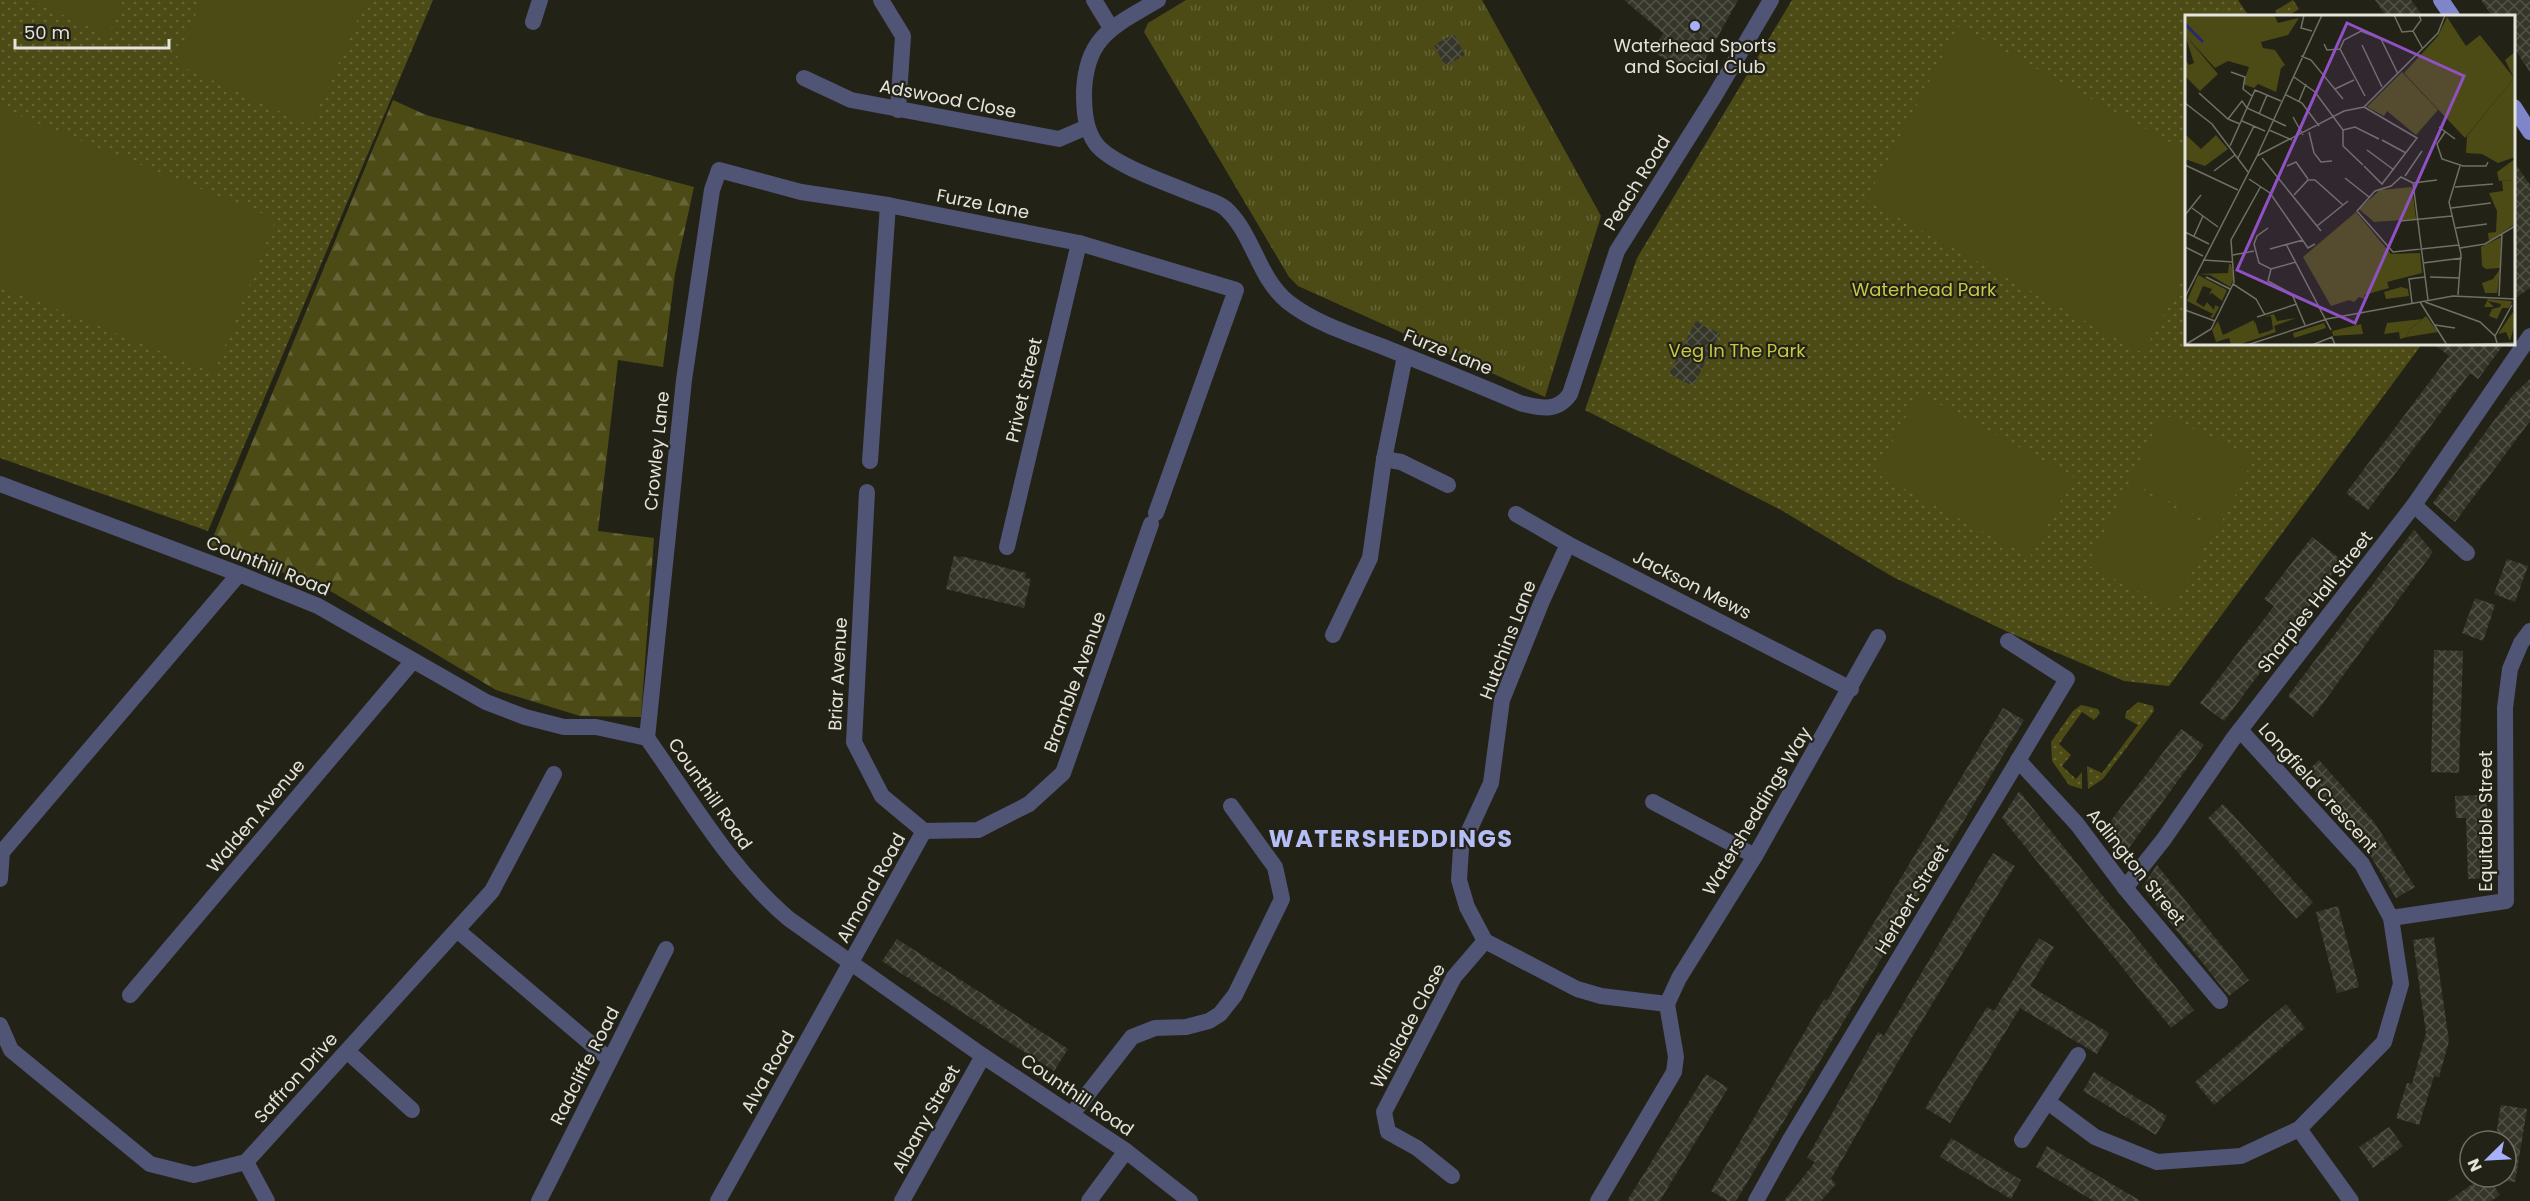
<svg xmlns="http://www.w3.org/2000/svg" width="2530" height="1201" font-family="Poppins,sans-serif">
<defs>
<pattern id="grass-tufts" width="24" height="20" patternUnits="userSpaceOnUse" patternTransform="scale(1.5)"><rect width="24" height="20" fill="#4c4b16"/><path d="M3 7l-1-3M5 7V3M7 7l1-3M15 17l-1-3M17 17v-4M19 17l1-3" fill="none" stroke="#666537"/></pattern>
<pattern id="forest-firs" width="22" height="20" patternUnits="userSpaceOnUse" patternTransform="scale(1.5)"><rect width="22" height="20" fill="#4c4b16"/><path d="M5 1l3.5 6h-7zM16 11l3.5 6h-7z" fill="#666537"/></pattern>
<pattern id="park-dots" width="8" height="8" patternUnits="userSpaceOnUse" patternTransform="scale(1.5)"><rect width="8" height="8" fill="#4c4b16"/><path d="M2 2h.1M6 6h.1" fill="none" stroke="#666537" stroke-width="1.8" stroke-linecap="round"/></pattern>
<pattern id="building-cross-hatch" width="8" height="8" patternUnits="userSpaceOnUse" patternTransform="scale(1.5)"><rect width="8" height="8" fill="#353629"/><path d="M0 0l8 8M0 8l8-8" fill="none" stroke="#525347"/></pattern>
</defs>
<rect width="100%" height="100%" fill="#222216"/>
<polygon fill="url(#grass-tufts)" points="1186,0 1482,0 1601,216 1545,397 1298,286 1289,277 1144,32 1148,23"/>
<polygon fill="url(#forest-firs)" points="393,100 426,115 694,187 675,274 663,367 618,360 598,531 654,538 641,717 580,716 496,690 322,586 209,547"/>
<g fill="url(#park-dots)">
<polygon points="0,0 433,0 208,531 0,458"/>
<polygon points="1792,0 2238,0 2249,16 2186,16 2186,344 2422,344 2169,686 2124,681 2010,633 1893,577 1781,510 1585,410 1637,258"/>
<polygon points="2293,0 2299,9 2288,16 2275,16 2277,15 2275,11"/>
<polygon points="2138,702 2153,706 2154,711 2103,779 2088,789 2087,766 2102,773 2138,725 2125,718 2126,712"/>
<polygon points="2081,705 2098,709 2100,713 2094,720 2082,712 2059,744 2071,755 2062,766 2076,779 2082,772 2082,789 2069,785 2052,761 2051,742 2073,711"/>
</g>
<g fill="#4c4b16">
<polygon points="31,0 123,0 108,36"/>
<polygon points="202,0 366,0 311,126 175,63"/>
<polygon points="1959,26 2186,151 2186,274 2143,353 1866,200"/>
<polygon points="0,108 276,219 214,373 0,286"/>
<polygon points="1919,393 2074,477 2030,557 1875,473"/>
<polygon points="2163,414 2254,458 2219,527 2129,481"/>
<polygon points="2128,484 2214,528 2173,609 2087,565"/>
</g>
<g fill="url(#building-cross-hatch)">
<polygon points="1624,0 1738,0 1702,65 1696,61 1690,73 1653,52 1663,33"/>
<polygon points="2375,0 2411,0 2423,16 2386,16"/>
<polygon points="2481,0 2530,0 2530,72 2514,48 2514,16 2492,16"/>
<polygon points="1454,34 1465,55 1445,66 1434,45"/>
<polygon points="2514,162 2530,185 2530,288 2514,299"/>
<polygon points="1696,321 1720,334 1693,386 1669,374"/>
<polygon points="2434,344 2504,344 2478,379 2470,373 2368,510 2346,493 2449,356"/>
<polygon points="2530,379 2530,421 2455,522 2433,503 2513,395"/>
<polygon points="2414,530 2433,552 2313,717 2288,696"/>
<polygon points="2312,537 2343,561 2224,721 2200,703 2274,606 2264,599"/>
<polygon points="954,556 961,558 961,556 1026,573 1025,578 1031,579 1024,608 946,589"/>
<polygon points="2507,559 2528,566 2515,602 2494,594"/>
<polygon points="2475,598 2495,605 2483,641 2462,633"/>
<polygon points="2434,650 2463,651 2459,773 2431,772"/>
<polygon points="2003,708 2024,720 1736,1201 1728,1201 1711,1191 1824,999 1827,1001"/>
<polygon points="2181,729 2204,745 2123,856 2103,831"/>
<polygon points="2319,760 2374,822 2415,887 2396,898 2360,838 2315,791 2316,789 2301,777"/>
<polygon points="2019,791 2194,1010 2171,1028 2002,818"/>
<polygon points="2487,795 2489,878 2468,879 2466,818 2456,818 2455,796"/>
<polygon points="2223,804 2313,902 2296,919 2208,818"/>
<polygon points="1993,853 2015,866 1911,1039 1831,1179 1836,1184 1821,1201 1784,1201 1815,1162 1807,1158 1878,1032 1884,1036"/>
<polygon points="2157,865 2249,980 2229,996 2142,887"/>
<polygon points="2338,906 2359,987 2337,993 2316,912"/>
<polygon points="2434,937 2449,1041 2439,1077 2434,1076 2419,1125 2396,1118 2407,1083 2412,1084 2426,1033 2413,940"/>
<polygon points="2039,938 2054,947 2030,986 2109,1033 2097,1054 2020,1008 1950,1123 1925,1108 1987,1007 1994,1011"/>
<polygon points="897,939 1068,1049 1054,1071 882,961"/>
<polygon points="2286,1004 2305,1028 2214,1105 2195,1082"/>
<polygon points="2094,1072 2167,1116 2156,1135 2083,1091"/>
<polygon points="1706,1074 1728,1088 1664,1194 1660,1201 1627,1201"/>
<polygon points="2501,1105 2527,1109 2515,1182 2506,1181 2506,1141 2495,1141"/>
<polygon points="2389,1127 2403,1146 2373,1168 2359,1147"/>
<polygon points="1951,1138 2021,1180 2011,1199 1940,1157"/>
<polygon points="2047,1146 2141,1201 2094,1201 2036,1167"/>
<polygon points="2483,1177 2488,1177 2500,1195 2491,1201 2448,1201"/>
</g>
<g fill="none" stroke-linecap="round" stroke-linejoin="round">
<g stroke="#505475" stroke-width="16">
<polyline points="881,0 903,36 898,110"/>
<polyline points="1094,0 1111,28"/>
<path d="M1158 0C1115 26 1086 35 1084 92 1084 110 1085 129 1096 144 1112 165 1170 184 1196 195 1205 199 1218 202 1225 208 1254 234 1257 277 1288 302 1316 324 1353 335 1386 348 1431 366 1476 384 1520 403 1539 408 1557 413 1570 394L1617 251 1714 97 1771 0"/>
<polyline points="533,22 540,0"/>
<polyline points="804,78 851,100 1059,139 1087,127"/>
<polyline points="1384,459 1401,462 1448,485"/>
<polyline points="870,461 888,205"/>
<path d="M0 484 239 574 318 606 486 702 525 717 564 727H596L647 738C691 800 730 869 789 919L983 1056 1126 1151 1190 1201"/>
<polyline points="867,492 854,742 882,796 924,831"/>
<polyline points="2414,505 2467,553"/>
<polyline points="1516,514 1568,544 1851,689"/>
<polyline points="1568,544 1542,601 1502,700 1491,783 1461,848 1459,880 1467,907 1485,941 1577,989 1601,996 1667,1004"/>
<polyline points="1007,547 1079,243"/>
<polyline points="1333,635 1370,558 1384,459 1405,356"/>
<polyline points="647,738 684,380 712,190 719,170 801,192 888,205 1079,243 1236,290 1156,513"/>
<polyline points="2018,760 2077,824 2125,888 2220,1001"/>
<polyline points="1653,802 1755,856"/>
<polyline points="924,831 978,830 1029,804 1063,773 1151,524"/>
<polyline points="0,879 2,852 239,574"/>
<polyline points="2125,888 2164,839 2233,739 2414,505 2530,336"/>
<polyline points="2391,918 2506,901 2505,708 2510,669 2521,643 2530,631"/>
<polyline points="457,930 610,1060"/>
<polyline points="130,995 412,662"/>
<polyline points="1667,1004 1679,978 1755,856 1878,637"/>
<polyline points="0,1025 11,1050 150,1164 194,1175 246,1162 492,891 554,774"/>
<polyline points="347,1051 412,1110"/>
<polyline points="2048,1102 2095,1137 2157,1162 2241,1156 2299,1129 2384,1042 2401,984 2391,918 2362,864 2240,730"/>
<polyline points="1072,1114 1132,1037 1155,1028 1186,1027 1209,1021 1220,1014 1235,995 1282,899 1275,867 1231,806"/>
<polyline points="2299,1129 2351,1201"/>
<polyline points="2022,1140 2078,1055"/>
<polyline points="246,1162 267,1201"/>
<polyline points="1452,1176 1417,1148 1388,1132 1384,1112 1454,977 1485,941"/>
<polyline points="539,1201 666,949"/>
<polyline points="718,1201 924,831"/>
<polyline points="902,1201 983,1056"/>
<polyline points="1089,1201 1126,1151"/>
<polyline points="1598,1201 1674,1072 1676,1057 1667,1004"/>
<polyline points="1756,1201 1791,1138 2067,679 2008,641"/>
</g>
<g stroke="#7e85c9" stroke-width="16">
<polyline points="2441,0 2452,16"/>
<polyline points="2514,107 2530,132"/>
</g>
</g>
<circle fill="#a8b0fc" stroke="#222216" stroke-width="2" cx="1695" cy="26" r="6"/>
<g text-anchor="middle" stroke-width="4.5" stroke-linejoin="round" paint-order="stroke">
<g font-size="18" fill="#e4e4dc" stroke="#222216">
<text x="1695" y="52">Waterhead Sports<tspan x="1695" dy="21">and Social Club</tspan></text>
</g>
<g font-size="18" fill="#e4e4dc" stroke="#222216">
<text transform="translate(948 99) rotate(11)" y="6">Adswood Close</text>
<text transform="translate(1637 183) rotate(-58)" y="6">Peach Road</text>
<text transform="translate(983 204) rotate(11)" y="6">Furze Lane</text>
<text transform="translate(1448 352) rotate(22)" y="6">Furze Lane</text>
<text transform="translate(1024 390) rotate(-77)" y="6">Privet Street</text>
<text transform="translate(657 451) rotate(-84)" y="6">Crowley Lane</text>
<text transform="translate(268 566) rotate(22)" y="6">Counthill Road</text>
<text transform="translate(1692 585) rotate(27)" y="6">Jackson Mews</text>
<text transform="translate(2315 602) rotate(-52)" y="6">Sharples Hall Street</text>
<text transform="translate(1508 640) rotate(-69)" y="6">Hutchins Lane</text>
<text transform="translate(838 674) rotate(-87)" y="6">Briar Avenue</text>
<text transform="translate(1075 682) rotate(-70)" y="6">Bramble Avenue</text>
<text transform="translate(2318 788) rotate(48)" y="6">Longfield Crescent</text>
<text transform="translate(710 794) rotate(55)" y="6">Counthill Road</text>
<text transform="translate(1757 811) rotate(-59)" y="6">Watersheddings Way</text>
<text transform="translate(256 816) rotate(-50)" y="6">Walden Avenue</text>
<text transform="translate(2486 821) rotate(-90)" y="6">Equitable Street</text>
<text transform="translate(2136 867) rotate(51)" y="6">Adlington Street</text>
<text transform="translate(871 888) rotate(-61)" y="6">Almond Road</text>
<text transform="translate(1912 899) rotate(-59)" y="6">Herbert Street</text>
<text transform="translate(1408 1026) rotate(-62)" y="6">Winslade Close</text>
<text transform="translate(585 1066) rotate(-63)" y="6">Radcliffe Road</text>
<text transform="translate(768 1072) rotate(-61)" y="6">Alva Road</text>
<text transform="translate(296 1078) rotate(-48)" y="6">Saffron Drive</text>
<text transform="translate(1077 1095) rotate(34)" y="6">Counthill Road</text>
<text transform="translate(926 1119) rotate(-61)" y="6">Albany Street</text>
</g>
<g font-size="18" fill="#c9c844" stroke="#222216">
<text x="1924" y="296">Waterhead Park</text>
<text x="1737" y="357">Veg In The Park</text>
</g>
<g font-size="24" font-weight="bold" letter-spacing="1.5" fill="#b6bef6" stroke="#222216">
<text x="1391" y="847">WATERSHEDDINGS</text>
</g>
</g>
<g transform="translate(2185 15)">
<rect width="330" height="330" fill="#222216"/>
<path d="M0 0H89L93 8 114 3 103 20 76 27 78 33 90 35 100 50 96 53 91 77 73 69 69 73 58 69 64 52 43 46 30 53 0 20ZM330 37V142L313 148 297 139 281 138 282 121 329 63 320 45ZM330 144V209L304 226 303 218 311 217 312 196 304 178 318 176 317 166 329 165 314 166 312 157ZM227 172 231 204 189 207 174 194 195 175ZM44 249H46L49 263 45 272 25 260 13 259 43 258ZM216 272 223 274 224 281 201 284 199 277ZM303 284 325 286 327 287 324 293H317L312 304 304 301 307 294 315 292 316 289 303 286 309 292H299ZM328 297 330 308 325 326 321 317 313 319ZM89 299 92 306 111 303 89 311 91 317 71 324 68 317 70 306 74 319 84 316 88 314 86 301 79 302ZM241 301 253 317 222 322 224 315ZM139 308 141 313 109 323 108 318Z" fill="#4c4b16"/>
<path d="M0 20 33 59 15 76 0 61V44L4 50 9 48ZM217 57 253 95 231 120 202 96 199 101 182 92ZM315 254 312 278H300L297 268 308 264ZM237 304 224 315 222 322 215 324 214 317 199 319 202 308ZM176 309 178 319 148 321 147 316Z" fill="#4c4b16"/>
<path d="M316 222 315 253 301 254 297 251 296 232Z" fill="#4c4b16"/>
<path d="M262 2 281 31 295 20 329 63 280 123 219 58 253 21ZM0 119 16 134 31 120 43 134 20 151 0 144ZM171 197 206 239 235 238 237 258 202 267 204 273 179 280 180 284 174 282 169 287 164 285 146 291 118 242ZM13 260 42 275 37 286 27 278 24 280 27 274 18 271 11 287 19 292 22 287 29 295 30 290 34 292 28 303 25 302 28 299 2 286ZM69 305 71 324 53 330H46L44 323 31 327 27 315 33 306 38 320Z" fill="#4c4b16"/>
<path d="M260 40 272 53 246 78 234 65ZM307 45 325 65 309 78 292 59ZM283 59 306 84 295 95 271 69ZM266 75 289 100 277 111 254 85ZM139 233a8 8 0 1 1 16 0a8 8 0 1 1-16 0ZM179 234 192 251 165 271 152 254ZM127 250a8 8 0 1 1 16 0a8 8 0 1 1-16 0Z" fill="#4c4b16"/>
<path fill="none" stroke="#2a2870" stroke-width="3" d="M0 9 18 27"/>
<path fill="none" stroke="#707065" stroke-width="1.5" d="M119 0 116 13 127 16M209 0 217 17 228 16M234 0 236 5 228 16 238 34M139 29 142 35 155 34M177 30 197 72M116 41 126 45 158 84M46 57 60 62 58 74 67 81M109 62 130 77 158 115M150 74 169 65M14 78 43 104 55 109M101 80 117 88 134 111M180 81 155 34 159 25 176 16 196 24 213 59M114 86 121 69M0 88 27 109 63 157M74 99 82 80M108 102 118 120M43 104 57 86 62 93 101 111M57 106 80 116M254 112 270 124M84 115 107 125M158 115V131L178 150M158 115 170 112 194 124M124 117 129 138 136 147 147 146M260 117 252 129 257 144 278 151H301L303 147M197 125 221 138M45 131 70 75 96 86M182 135 209 155M72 141 159 96 179 92 253 18 260 0M53 143 69 111M77 143 136 216M0 150 53 175M102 151 111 147 123 164M179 151 197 169 232 123 179 92M29 156 50 140M220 161 237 136M160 163 184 182M64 164 85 178 123 233 130 229M228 168 216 162 206 171 190 176 172 196 208 237 274 230M228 168 243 285M228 168 252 165M270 172 308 169M109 180 123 165H130L158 190M7 193 33 212M266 193 306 188M0 200 16 180M215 206 267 201M132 211 163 186M83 213 72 221 69 229 74 248 86 254 111 247M271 213 302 209M0 217 24 229M9 221 18 201M101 229 146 315M0 232 18 241M275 233 300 229 330 211M85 234 118 225M48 240 69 236M18 245 48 247M238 248 277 243M86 254 83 266 107 279 120 310M21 262 45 274M245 262 275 263M48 269 71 284 80 300M273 280 276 239 264 187 275 151M314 281 317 219M0 282 72 141 137 0M235 287 262 330M240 287 295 307 310 321 312 328M227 288 224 264 240 262M0 295 30 306M72 302 112 289M250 310 270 313M310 321 327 290M0 330 26 314 49 267 46 225 76 171M62 330 142 304 268 281 330 284M127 330 147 322 150 330M268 330 330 328"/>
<path fill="#9051c5" fill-opacity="0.15" stroke="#9051c5" stroke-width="3" d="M162 8 279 61 170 308 52 255Z"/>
<rect width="330" height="330" fill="none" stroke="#e4e4dc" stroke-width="3"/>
</g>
<g transform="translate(2488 1159) rotate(246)"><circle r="28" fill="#222216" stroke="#707065" stroke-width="1.5"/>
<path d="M0-4.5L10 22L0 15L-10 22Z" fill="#a8b0fc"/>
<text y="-9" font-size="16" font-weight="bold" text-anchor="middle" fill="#e4e4dc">N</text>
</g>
<path d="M15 39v9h154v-9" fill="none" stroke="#e4e4dc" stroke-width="3"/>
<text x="24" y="39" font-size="18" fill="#e4e4dc" stroke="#222216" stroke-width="4.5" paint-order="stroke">50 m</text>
</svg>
